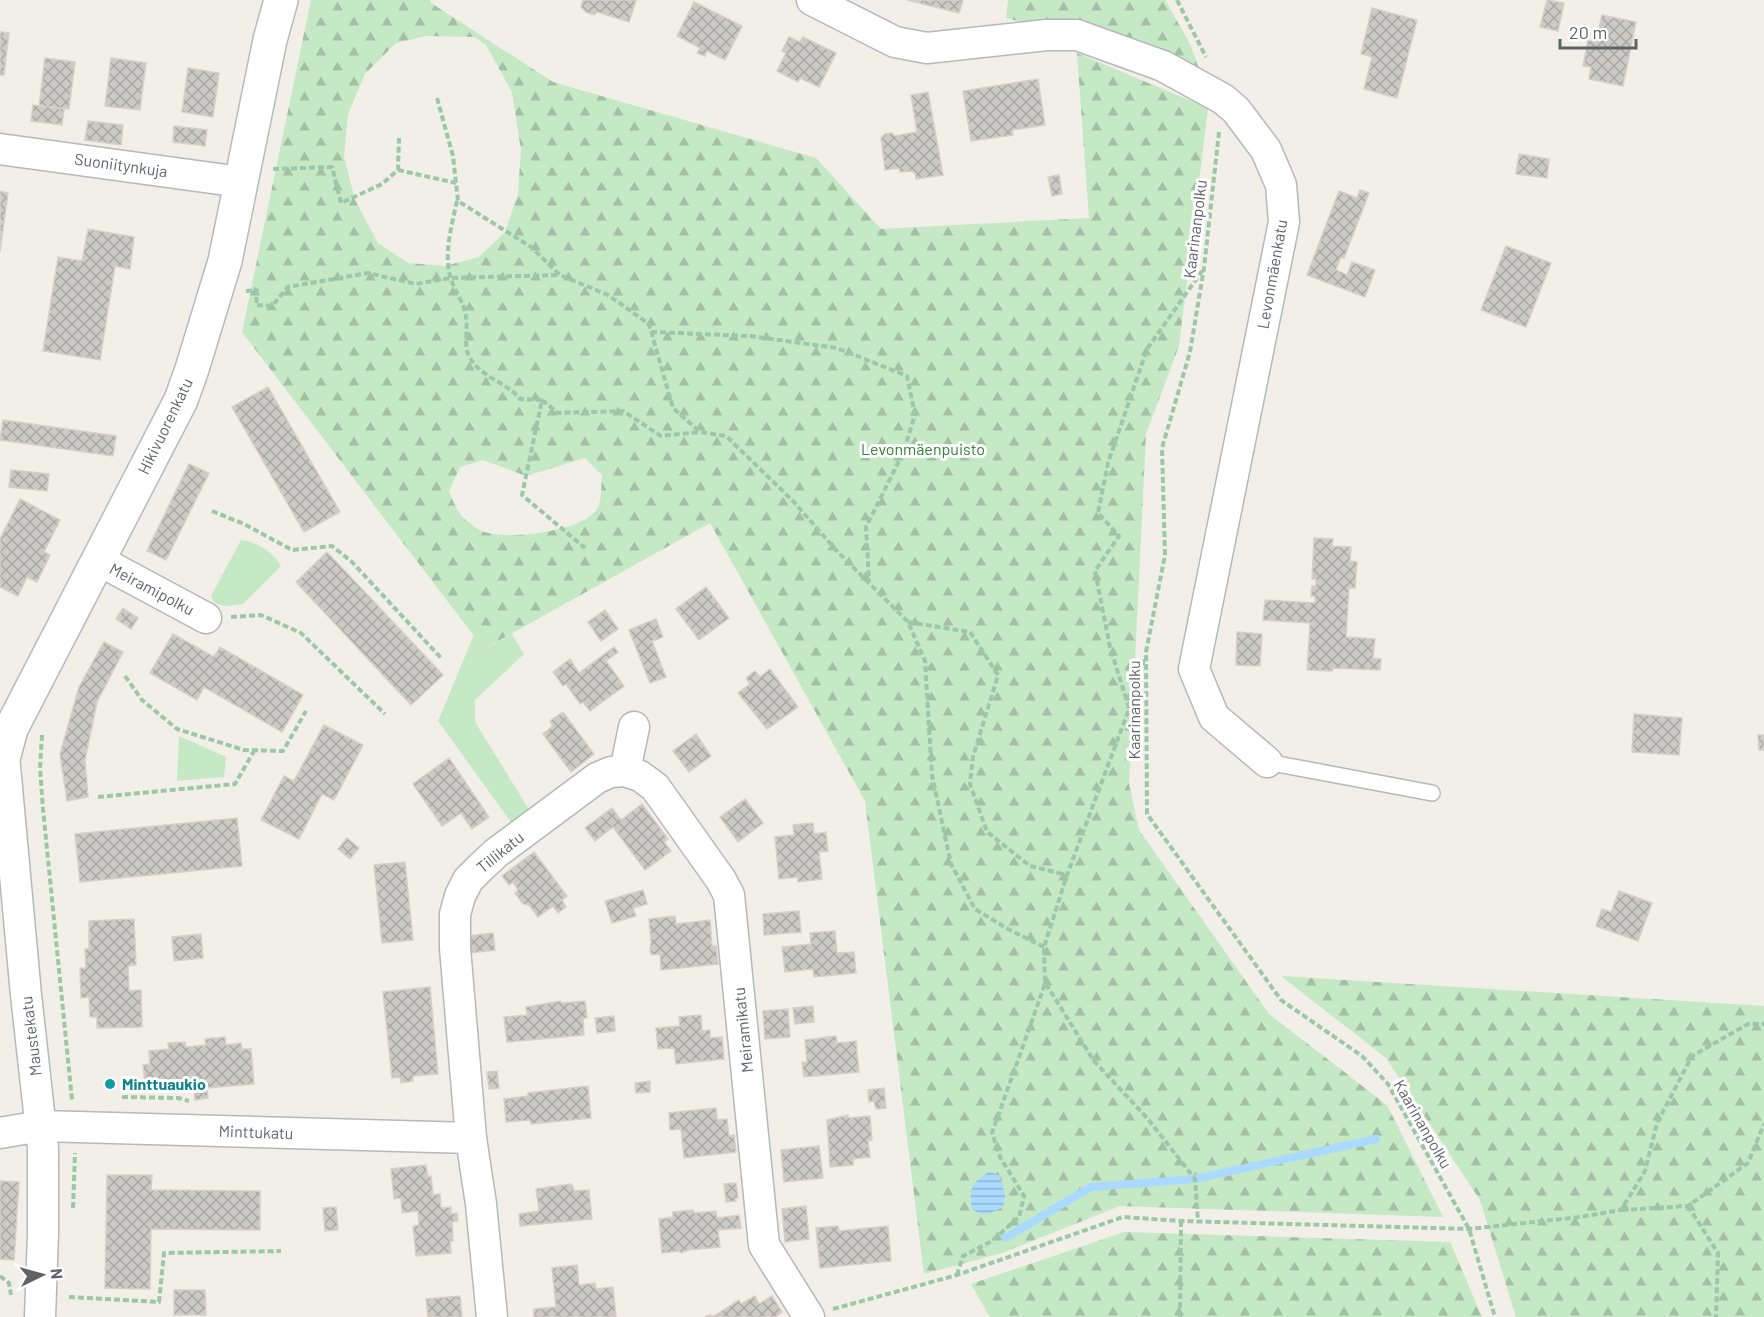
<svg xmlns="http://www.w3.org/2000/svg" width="1764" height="1317" font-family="Barlow,sans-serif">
<defs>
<pattern id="forest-firs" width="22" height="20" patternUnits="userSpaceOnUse" patternTransform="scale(1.5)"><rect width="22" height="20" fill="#c5e8c5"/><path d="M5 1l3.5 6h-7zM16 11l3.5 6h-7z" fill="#a3c0a4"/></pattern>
<pattern id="water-rules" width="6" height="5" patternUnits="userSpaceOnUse" patternTransform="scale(1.5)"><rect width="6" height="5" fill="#aadaff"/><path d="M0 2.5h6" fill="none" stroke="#8eb4d2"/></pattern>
<pattern id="building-cross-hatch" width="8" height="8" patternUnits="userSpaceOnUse" patternTransform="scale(1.5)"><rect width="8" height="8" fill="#cccac5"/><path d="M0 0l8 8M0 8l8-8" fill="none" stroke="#a9a8a4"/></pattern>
</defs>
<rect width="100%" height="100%" fill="#f1efe8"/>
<g fill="url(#forest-firs)" fill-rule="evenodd">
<path d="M311 0H430L431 3 553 82 816 158 881 229 1089 218 1077 53 1208 108 1179 346 1146 434 1129 784 1139 830 1269 1014 1387 1105 1443 1217 1120 1206 1002 1253 924 1274 865 801 710 523 484 649 242 332ZM426 36 474 37 486 45 512 92 521 150 518 194 505 232 479 257 445 266 408 263 378 243 355 200 344 157 348 114 365 74 396 43ZM585 458 602 475C601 484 602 499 598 507 587 532 501 542 480 530 460 518 457 511 449 491L460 467 483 460 526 476Z"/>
<polygon points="1008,0 1165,0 1189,42 1201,72 1161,48 1084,24 1029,24 1006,18"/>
<polygon points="1281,976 1764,1006 1764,1317 1516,1317 1480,1200 1386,1058"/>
<polygon points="1124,1232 1450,1242 1482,1317 990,1317 971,1284"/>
</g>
<g fill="#c5e8c5">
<path d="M241 540C257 542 273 552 281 566L243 604 226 606 214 603 211 596Z"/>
<polygon points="512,634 524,654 475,700 475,722 530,811 513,825 438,721 474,635 485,649"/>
<polygon points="179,736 226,757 224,777 177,781"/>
</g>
<path fill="url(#water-rules)" d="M989 1172 1000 1175 1005 1196 1003 1207C991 1213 984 1218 972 1209 969 1189 971 1183 989 1172Z"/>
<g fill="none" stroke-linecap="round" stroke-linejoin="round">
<polyline stroke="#aadaff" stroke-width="8" points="1005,1238 1091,1187 1195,1179 1376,1139"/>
</g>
<g fill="url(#building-cross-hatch)" stroke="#d6d1c6" stroke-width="1.5">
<polygon points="583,0 636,0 629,22 598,12 594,15 586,12 581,7"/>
<polygon points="907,0 963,0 959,13"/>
<polygon points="1547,0 1564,3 1558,31 1540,27"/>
<polygon points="694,2 742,26 725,60 707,51 705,56 697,53 700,48 677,36"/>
<polygon points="1372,8 1417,20 1397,98 1364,89 1372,57 1361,54"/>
<polygon points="1602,15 1636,22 1623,86 1589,79 1591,67 1583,66 1588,40 1596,42"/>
<polygon points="0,32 9,33 4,75 0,75"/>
<polygon points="789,37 800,42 803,37 836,53 819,87 800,78 798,82 777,71 786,53 782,51"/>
<polygon points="45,58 75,62 69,109 39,106"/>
<polygon points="111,58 146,63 140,110 105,106"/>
<polygon points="188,68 219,73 213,117 182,112"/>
<polygon points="1038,79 1045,125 1012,130 1013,135 971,141 963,91"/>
<polygon points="928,92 943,175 916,179 915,173 911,171 900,172 899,168 885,170 881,138 885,134 892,133 895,136 917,132 911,95"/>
<polygon points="33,105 64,109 62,125 31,121"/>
<polygon points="88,121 123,125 121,145 85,140"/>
<polygon points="174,126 207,130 205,146 173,142"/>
<polygon points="1519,154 1549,159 1547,178 1516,174"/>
<polygon points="1059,175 1062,194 1052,196 1048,177"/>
<polygon points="1360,190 1369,193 1344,258 1340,258 1336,270 1347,275 1352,262 1375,270 1365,297 1307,275 1339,191 1357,198"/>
<polygon points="0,191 8,193 0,252"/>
<polygon points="88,229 134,237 130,269 115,266 100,360 43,351 58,257 82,261"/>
<polygon points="1506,246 1551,263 1526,327 1481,310"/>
<polygon points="268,387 340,512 304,532 232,407"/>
<polygon points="3,420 116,436 113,456 0,440"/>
<polygon points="189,464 209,473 166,560 147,551"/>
<polygon points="11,470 49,474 47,491 9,487"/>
<polygon points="20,499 60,520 44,552 50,555 37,582 27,577 18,596 0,587 0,539"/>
<polygon points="1314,538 1333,539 1332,546 1351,547 1350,561 1357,562 1355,588 1349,588 1346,637 1375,639 1373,658 1381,659 1380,670 1333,668 1332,671 1307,670 1310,623 1263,620 1265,600 1315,603 1315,596 1311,596 1312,586 1316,586 1316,579 1312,579"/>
<polygon points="327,552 443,675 411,705 296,582"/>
<polygon points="706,587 729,618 699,640 676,609"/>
<polygon points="123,608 138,618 131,629 116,619"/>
<polygon points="605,610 618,629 601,641 588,622"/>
<polygon points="656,619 663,637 652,641 666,677 650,683 629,630"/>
<polygon points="1237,632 1262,634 1260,666 1236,665"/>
<polygon points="173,634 214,657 220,647 303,695 282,732 204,687 197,700 150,673"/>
<polygon points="104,642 123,652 97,702 85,760 88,797 67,801 60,754 79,687"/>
<polygon points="614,647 618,652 606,661 624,686 590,711 583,702 580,704 566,684 563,686 553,672 570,659 579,673"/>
<polygon points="770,669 798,707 767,729 738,693 750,684 746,678 755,671 760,677"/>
<polygon points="563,712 594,754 571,772 543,734 553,726 550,721"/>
<polygon points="1634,714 1682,718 1679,755 1632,752"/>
<polygon points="324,725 363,745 334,800 322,794 299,839 261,820 284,776 294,781"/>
<polygon points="696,734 711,756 689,772 673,751"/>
<polygon points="1758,735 1764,735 1764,750 1759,750"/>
<polygon points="449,758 489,817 472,829 461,813 442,826 413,784"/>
<polygon points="745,799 763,823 738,842 720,817"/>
<polygon points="642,804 668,839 664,842 671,851 645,870 613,827 595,841 585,828 612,808 621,820"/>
<polygon points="237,818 242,866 80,882 75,834"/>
<polygon points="813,823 814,834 826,832 828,851 819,852 822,879 798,882 798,877 779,879 775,837 794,835 793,825"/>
<polygon points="347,838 359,848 350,859 338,849"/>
<polygon points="534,852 567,896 562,900 566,907 558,913 553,906 538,917 529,905 523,904 515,893 518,890 513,882 509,885 502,876"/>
<polygon points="405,862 413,940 382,943 374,865"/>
<polygon points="643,890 647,904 633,908 636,916 612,923 605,901"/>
<polygon points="1619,891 1652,903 1638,941 1596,926 1602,909 1611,912"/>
<polygon points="799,911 801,932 764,935 763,914"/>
<polygon points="675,916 676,924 710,920 712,946 716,946 718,964 661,970 660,954 652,955 650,952 651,942 649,919"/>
<polygon points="134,919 136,965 128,966 129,991 141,990 142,1027 97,1028 97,1017 90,1017 89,997 81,998 80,968 86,968 85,949 89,949 89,921"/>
<polygon points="835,931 837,953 854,952 856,973 814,977 813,969 785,972 782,947 811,944 810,933"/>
<polygon points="493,933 495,950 470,953 468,936"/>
<polygon points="201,934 203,958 174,961 172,937"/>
<polygon points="430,987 438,1074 413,1076 413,1081 401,1083 400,1077 392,1078 383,992"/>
<polygon points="560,1001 562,1003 585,1001 587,1018 583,1018 584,1035 507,1042 504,1017 527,1015 526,1007"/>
<polygon points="813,1006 814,1022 795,1024 793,1008"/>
<polygon points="788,1009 790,1037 765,1039 763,1011"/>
<polygon points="701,1015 702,1031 710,1030 710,1038 722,1037 724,1059 676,1064 674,1048 658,1049 656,1028 680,1026 679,1017"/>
<polygon points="614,1016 615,1031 597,1033 595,1018"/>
<polygon points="836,1036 837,1043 856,1041 859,1072 804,1077 802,1062 807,1062 805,1040"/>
<polygon points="225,1037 226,1045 241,1043 242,1049 251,1049 254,1084 207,1088 208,1098 195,1100 194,1088 156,1091 155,1081 145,1082 143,1065 150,1064 149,1051 169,1049 168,1043 185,1042 186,1047 206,1045 205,1039"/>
<polygon points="497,1071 499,1088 489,1089 487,1072"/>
<polygon points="650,1081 650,1092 636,1093 635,1083"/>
<polygon points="588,1086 591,1118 531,1124 530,1120 506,1122 504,1099 528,1096 528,1093"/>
<polygon points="884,1088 886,1108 876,1109 874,1101 869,1102 868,1090"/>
<polygon points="716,1108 717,1120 727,1119 729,1136 734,1135 736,1152 684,1158 681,1129 670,1130 669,1113"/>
<polygon points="848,1115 848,1118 870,1116 872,1140 868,1141 870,1157 853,1159 853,1165 830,1167 827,1120"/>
<polygon points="819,1146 823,1178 784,1182 781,1150"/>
<polygon points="426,1165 428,1177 431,1176 433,1195 440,1194 441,1208 451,1207 451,1214 457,1213 458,1221 452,1222 453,1241 450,1241 451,1253 416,1256 413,1226 419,1225 418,1211 402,1213 401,1198 394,1199 391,1169"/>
<polygon points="107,1175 152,1175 151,1190 260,1191 260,1230 151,1229 150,1289 105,1288"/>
<polygon points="0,1181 19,1182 14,1260 0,1259"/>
<polygon points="736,1183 738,1198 735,1198 736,1201 726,1202 724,1184"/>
<polygon points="570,1184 573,1186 574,1191 589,1190 592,1219 520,1226 519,1214 539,1211 536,1189"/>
<polygon points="806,1206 809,1239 785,1242 782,1209"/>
<polygon points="336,1207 338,1230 325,1231 323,1208"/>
<polygon points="693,1210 694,1213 716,1211 717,1218 739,1215 741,1228 718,1230 720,1247 689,1250 681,1253 679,1251 662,1253 659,1219 673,1217 673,1212"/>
<polygon points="838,1226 839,1231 888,1226 891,1261 820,1268 816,1228"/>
<polygon points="577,1265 579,1285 595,1283 596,1289 613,1287 616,1317 534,1317 534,1309 556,1307 552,1268"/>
<polygon points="174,1290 205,1290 206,1315 174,1315"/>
<polygon points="460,1296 462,1317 428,1317 426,1299"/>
<polygon points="755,1296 759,1304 772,1296 782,1312 775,1317 705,1317 709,1315 714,1316 739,1300 741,1304"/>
</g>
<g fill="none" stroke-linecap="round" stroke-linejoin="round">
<defs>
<polyline id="lane" points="1267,762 1432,793"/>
<g id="street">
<polyline points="812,0 895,42 927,48 1047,35 1077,35 1163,66 1223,99 1236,110 1266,150 1281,185 1284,222 1194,669 1214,717 1267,762"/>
<polyline points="0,149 241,182"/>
<polyline points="98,560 206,618"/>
<polyline points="4,755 26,995 43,1148 43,1234 40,1317"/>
<polyline points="625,771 640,776 655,787 721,880 729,895 764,1245 809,1317"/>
<polyline points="0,1133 41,1126 471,1138"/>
<polyline points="492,1317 481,1204 471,1138 455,948 455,914 460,896 468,880 481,867 496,853 597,778 611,772 625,771 634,727"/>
</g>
<polyline id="secondary" points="0,755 4,755 11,729 30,692 181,400 192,369 225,261 270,40 281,0"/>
</defs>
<use href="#lane" stroke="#b5b8bc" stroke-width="18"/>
<use href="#street" stroke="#b5b8bc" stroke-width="33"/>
<use href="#secondary" stroke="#b6babf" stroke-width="36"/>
<g stroke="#9cc7a9" stroke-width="4" stroke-dasharray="6 3" stroke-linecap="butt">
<polyline points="1177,0 1206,57"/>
<polyline points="437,98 453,156 458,201 531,247 560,275 608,295 649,324 673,408 700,432 726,436 793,501 836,550 908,622 925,661 932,775 951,864 975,909 1008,929 1044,947"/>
<polyline points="1219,132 1204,268 1190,352 1162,448 1165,555 1146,652 1147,814 1281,1000 1362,1056 1388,1084 1469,1229 1495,1317"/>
<polyline points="273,169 332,167 341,203 382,184 398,170 399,138"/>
<polyline points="398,170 456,183"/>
<path d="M457 201C452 224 443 255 451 279 455 292 465 304 466 317 468 328 464 345 468 354 478 377 507 382 520 399L542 400 522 495 585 548"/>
<polyline points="246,291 257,290 256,305 272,306 288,287 368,273 416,284 450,278 560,275"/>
<polyline points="651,332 750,336 837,348 907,376 915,415 903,453 866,527 869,581"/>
<polyline points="542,400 558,413 623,411 661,436 700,432"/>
<polyline points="212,511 244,524 292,550 332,546 351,561 442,659"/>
<polyline points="231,617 261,615 301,633 385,714"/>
<polyline points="908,622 970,632 998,675 973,757 970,784 987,832 1030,866 1067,875"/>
<polyline points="125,676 142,700 177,729 244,750 283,751 306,711"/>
<polyline points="1129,708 1110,647 1095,571 1119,536 1098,513 1108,463 1147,349 1202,271"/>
<polyline points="42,735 40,768 43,809 72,1100"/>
<polyline points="98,797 235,784 254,751"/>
<polyline points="1046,984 1094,1061 1148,1119 1195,1179 1198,1221"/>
<polyline points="122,1097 178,1098 189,1101"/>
<polyline points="1688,1206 1718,1253 1716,1317"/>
<polyline points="73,1208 75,1153"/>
<polyline points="1622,1210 1688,1206 1748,1163 1764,1124"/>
<polyline points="957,1275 963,1256 992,1241 1019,1217 1024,1196 1000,1157 992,1133 1045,984 1044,947 1067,875 1129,709 1145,656"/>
<polyline points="0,1276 9,1283 11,1295"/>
<polyline points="69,1297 159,1302 164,1253 281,1251"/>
<polyline points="833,1309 957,1275 1123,1217 1181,1221 1469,1229 1580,1217 1621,1210 1645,1171 1657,1123 1692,1056 1748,1024 1764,1024"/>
<polyline points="1180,1317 1181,1221"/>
</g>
<use href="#lane" stroke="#fff" stroke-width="15"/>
<use href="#street" stroke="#fff" stroke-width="30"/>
<use href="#secondary" stroke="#fff" stroke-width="33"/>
</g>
<circle fill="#0f9aa8" stroke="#fff" stroke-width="2" cx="110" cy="1084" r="6"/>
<g text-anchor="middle" stroke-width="6" stroke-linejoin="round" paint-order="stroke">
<g font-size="16" fill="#5f6368" stroke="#fff">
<text transform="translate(121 165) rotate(8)" y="6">Suoniitynkuja</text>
<text transform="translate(1195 229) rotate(-83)" y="6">Kaarinanpolku</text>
<text transform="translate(1272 274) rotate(-80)" y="6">Levonmäenkatu</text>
<text transform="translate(165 426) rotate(-64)" y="6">Hikivuorenkatu</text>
<text transform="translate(152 589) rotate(28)" y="6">Meiramipolku</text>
<text transform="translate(1134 710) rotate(-90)" y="6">Kaarinanpolku</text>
<text transform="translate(500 852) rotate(-39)" y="6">Tillikatu</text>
<text transform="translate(743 1030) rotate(-96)" y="6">Meiramikatu</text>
<text transform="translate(31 1036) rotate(-97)" y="6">Maustekatu</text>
<text transform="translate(1423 1124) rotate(60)" y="6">Kaarinanpolku</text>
<text transform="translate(256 1132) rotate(2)" y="6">Minttukatu</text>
</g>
<g font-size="16" fill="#348238" stroke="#fff">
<text x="923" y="455">Levonmäenpuisto</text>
</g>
<g font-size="16" font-weight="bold" fill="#0d838f" stroke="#fff" text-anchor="start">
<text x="122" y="1090">Minttuaukio</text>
</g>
</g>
<g transform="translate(42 1275) rotate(85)" stroke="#ffffff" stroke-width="4.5" paint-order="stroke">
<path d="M0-4.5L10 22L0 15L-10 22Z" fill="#5f6368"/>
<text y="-9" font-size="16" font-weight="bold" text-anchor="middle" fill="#5f6368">N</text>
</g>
<path d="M1560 39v9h76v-9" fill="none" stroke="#5f6368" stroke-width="3"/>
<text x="1569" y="39" font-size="18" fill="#5f6368" stroke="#ffffff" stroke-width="4.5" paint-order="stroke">20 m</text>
</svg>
